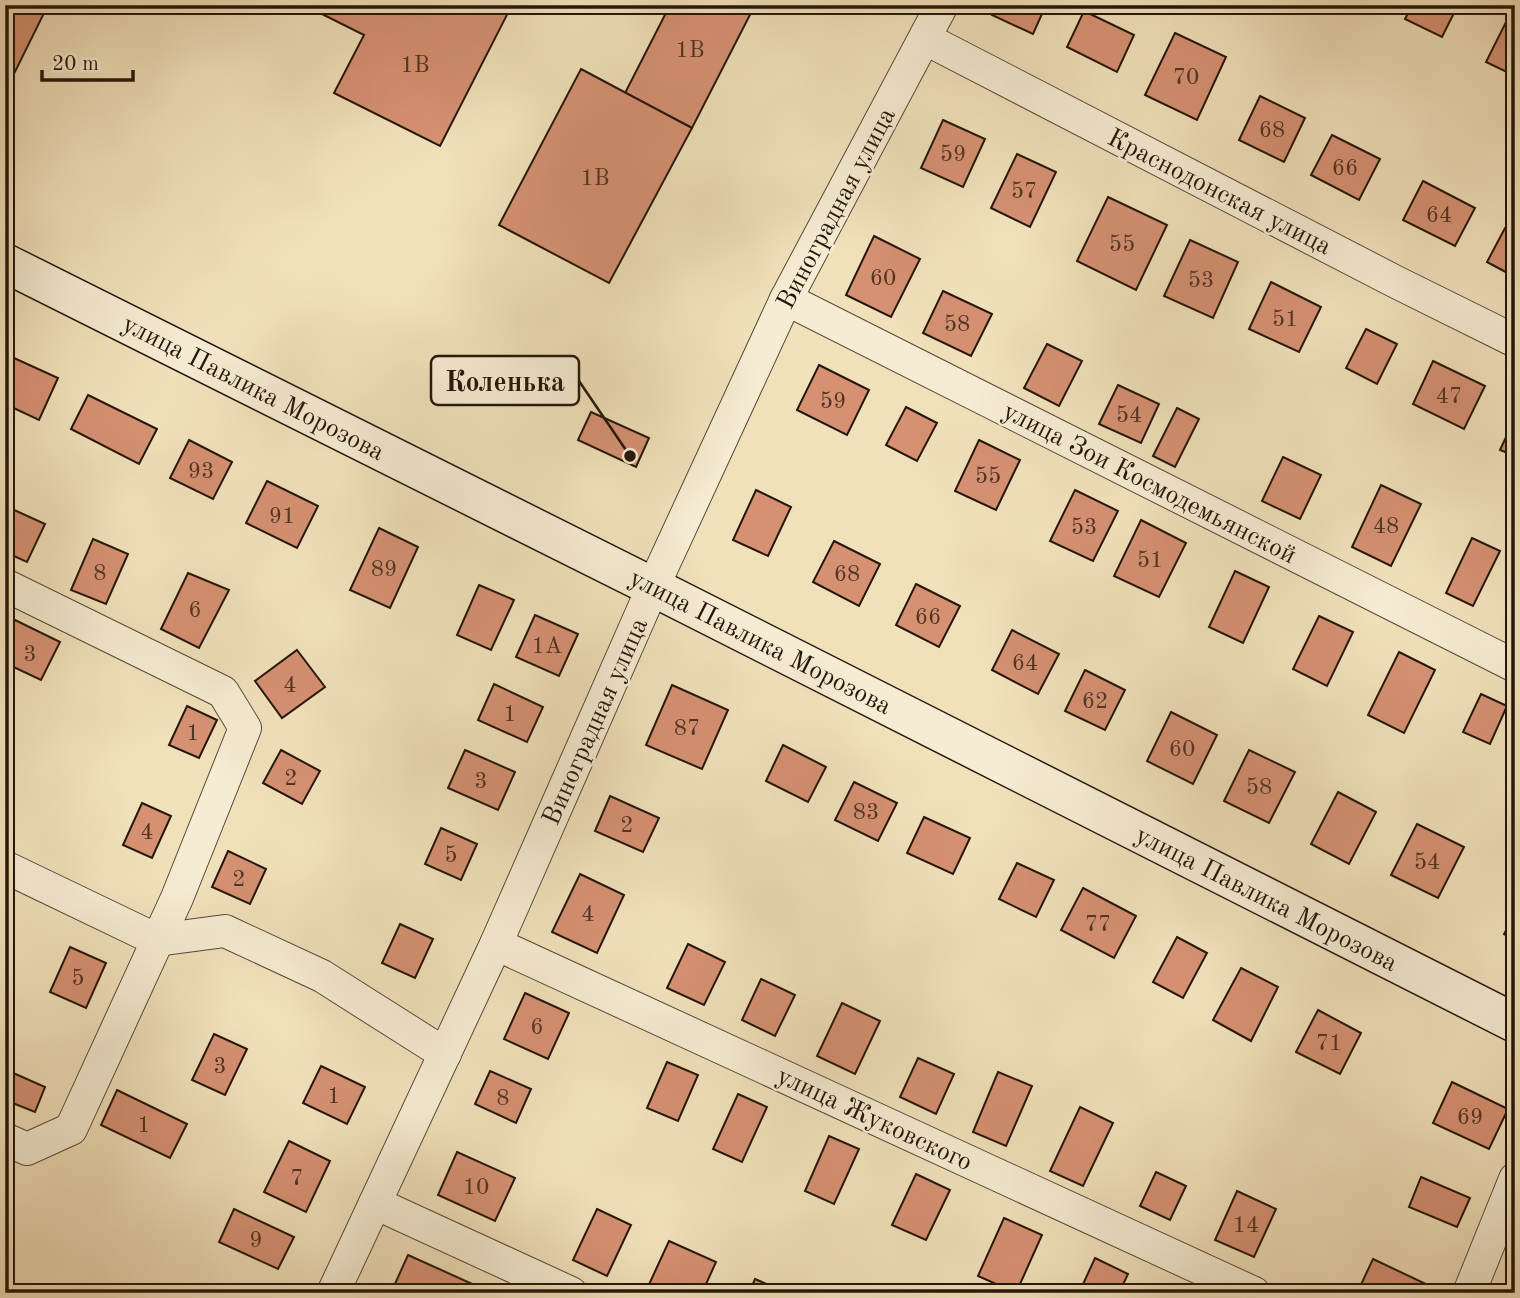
<svg xmlns="http://www.w3.org/2000/svg" width="1520" height="1298" font-family="'Old Standard TT',serif">
<rect width="100%" height="100%" fill="#f1e1bb"/>
<filter id="stains"><feTurbulence type="fractalNoise" baseFrequency=".00286" numOctaves="4"/><feColorMatrix values="0 0 0 0 .2 0 0 0 0 .09 0 0 0 0 .02 0 0 0 .5 -.17"/></filter>
<radialGradient id="worn" r=".72"><stop offset=".6" stop-color="#630" stop-opacity="0"/><stop offset="1" stop-color="#630" stop-opacity=".3"/></radialGradient>
<g fill="#d69173" stroke="#24160a" stroke-width="2">
<polygon points="5,5 48,5 7,88 5,87"/>
<polygon points="304,5 512,5 440,146 334,93 364,35"/>
<polygon points="670,5 755,5 692,128 625,93"/>
<polygon points="997,5 1046,5 1033,34 992,15"/>
<polygon points="1412,5 1458,5 1442,37 1405,19"/>
<polygon points="1084,11 1134,35 1117,72 1067,47"/>
<polygon points="1511,12 1515,14 1515,76 1486,62"/>
<polygon points="1175,33 1226,57 1197,120 1145,95"/>
<polygon points="581,69 692,128 609,283 499,225"/>
<polygon points="1260,96 1305,118 1284,162 1239,140"/>
<polygon points="943,120 985,139 963,187 921,168"/>
<polygon points="1332,135 1380,159 1359,200 1311,175"/>
<polygon points="1017,154 1056,172 1030,227 991,208"/>
<polygon points="1423,181 1475,208 1455,246 1403,220"/>
<polygon points="1108,197 1167,225 1136,290 1077,261"/>
<polygon points="1505,228 1515,233 1515,277 1487,262"/>
<polygon points="874,236 920,259 891,317 846,295"/>
<polygon points="1190,240 1238,262 1213,318 1164,296"/>
<polygon points="1271,282 1321,307 1299,352 1249,329"/>
<polygon points="943,291 992,314 971,356 923,333"/>
<polygon points="1366,329 1397,344 1377,384 1346,368"/>
<polygon points="1047,344 1082,361 1059,406 1024,388"/>
<polygon points="14,358 58,378 39,420 5,404 5,377"/>
<polygon points="1433,361 1485,386 1464,429 1413,404"/>
<polygon points="819,365 869,390 847,435 797,410"/>
<polygon points="1118,385 1159,404 1141,443 1099,424"/>
<polygon points="88,395 157,429 139,464 71,429"/>
<polygon points="906,407 937,423 917,461 886,445"/>
<polygon points="1177,408 1199,419 1175,467 1153,456"/>
<polygon points="591,412 649,438 636,467 578,440"/>
<polygon points="1515,418 1515,456 1500,450"/>
<polygon points="189,440 232,462 213,499 170,478"/>
<polygon points="979,440 1020,460 996,510 955,491"/>
<polygon points="1283,457 1321,475 1300,519 1262,501"/>
<polygon points="267,481 318,506 297,548 246,523"/>
<polygon points="1381,485 1421,504 1391,566 1352,547"/>
<polygon points="756,490 791,507 768,556 733,540"/>
<polygon points="1075,490 1118,511 1093,561 1050,541"/>
<polygon points="12,509 45,524 27,562 5,552 5,525"/>
<polygon points="1141,520 1186,543 1159,597 1114,576"/>
<polygon points="379,528 418,547 390,608 350,590"/>
<polygon points="1472,538 1500,551 1473,606 1446,593"/>
<polygon points="93,539 128,554 106,604 71,590"/>
<polygon points="834,541 880,564 859,606 813,582"/>
<polygon points="1235,571 1269,587 1243,643 1209,627"/>
<polygon points="188,573 229,590 199,648 161,629"/>
<polygon points="916,584 960,606 939,647 896,625"/>
<polygon points="479,585 514,600 491,650 457,635"/>
<polygon points="535,615 578,634 559,676 516,657"/>
<polygon points="1319,616 1353,632 1327,686 1293,669"/>
<polygon points="15,620 60,642 41,680 5,663 5,639"/>
<polygon points="1012,630 1059,654 1038,694 992,670"/>
<polygon points="297,650 325,687 282,718 255,681"/>
<polygon points="1399,652 1435,670 1404,733 1368,715"/>
<polygon points="1085,670 1125,690 1105,730 1065,711"/>
<polygon points="494,684 543,707 527,742 478,720"/>
<polygon points="672,685 728,710 702,769 646,745"/>
<polygon points="1481,694 1507,706 1490,744 1463,732"/>
<polygon points="187,706 217,720 199,758 169,745"/>
<polygon points="1171,712 1217,735 1193,784 1147,761"/>
<polygon points="783,745 826,767 808,802 766,781"/>
<polygon points="281,750 320,771 302,804 263,783"/>
<polygon points="465,750 515,772 498,810 448,788"/>
<polygon points="1249,750 1295,772 1269,823 1224,801"/>
<polygon points="854,782 897,803 878,841 835,820"/>
<polygon points="1338,792 1376,812 1349,864 1311,844"/>
<polygon points="610,796 659,818 643,852 595,831"/>
<polygon points="142,803 171,816 152,858 123,845"/>
<polygon points="924,817 970,838 953,874 907,853"/>
<polygon points="1417,824 1464,847 1438,898 1391,875"/>
<polygon points="441,828 477,844 461,880 425,864"/>
<polygon points="228,851 266,869 250,904 212,887"/>
<polygon points="1017,863 1054,880 1036,917 999,899"/>
<polygon points="580,874 624,895 597,953 552,932"/>
<polygon points="1083,888 1136,916 1114,958 1061,930"/>
<polygon points="1515,914 1515,940 1504,934"/>
<polygon points="400,924 433,939 415,978 382,963"/>
<polygon points="1177,937 1207,953 1183,998 1153,982"/>
<polygon points="688,944 725,962 704,1005 667,988"/>
<polygon points="70,947 106,963 86,1008 50,992"/>
<polygon points="1241,968 1278,987 1251,1041 1213,1020"/>
<polygon points="761,979 795,995 775,1036 742,1020"/>
<polygon points="525,993 569,1013 548,1059 504,1039"/>
<polygon points="842,1003 880,1021 855,1074 817,1056"/>
<polygon points="1318,1010 1361,1033 1340,1074 1296,1052"/>
<polygon points="214,1034 247,1049 225,1095 192,1080"/>
<polygon points="918,1058 954,1074 936,1114 900,1097"/>
<polygon points="667,1062 698,1075 678,1121 647,1108"/>
<polygon points="321,1066 365,1087 347,1124 303,1103"/>
<polygon points="490,1071 531,1089 516,1123 475,1104"/>
<polygon points="11,1072 45,1087 35,1112 5,1100 5,1086"/>
<polygon points="998,1072 1032,1086 1006,1146 973,1132"/>
<polygon points="1452,1082 1508,1109 1489,1149 1433,1123"/>
<polygon points="117,1090 187,1124 170,1158 101,1125"/>
<polygon points="738,1094 767,1107 742,1162 713,1149"/>
<polygon points="1080,1107 1113,1123 1083,1186 1050,1171"/>
<polygon points="829,1136 859,1149 834,1204 805,1191"/>
<polygon points="289,1141 330,1161 306,1212 264,1192"/>
<polygon points="457,1152 515,1178 495,1221 438,1195"/>
<polygon points="1156,1172 1186,1186 1170,1220 1140,1206"/>
<polygon points="916,1174 950,1190 926,1240 892,1225"/>
<polygon points="1421,1177 1470,1198 1457,1227 1409,1207"/>
<polygon points="1237,1191 1276,1209 1254,1257 1215,1240"/>
<polygon points="234,1209 294,1237 278,1269 219,1242"/>
<polygon points="597,1209 631,1225 607,1276 573,1260"/>
<polygon points="1004,1218 1042,1235 1016,1293 978,1276"/>
<polygon points="669,1241 716,1262 702,1293 646,1291"/>
<polygon points="408,1255 479,1287 476,1293 409,1293 394,1286"/>
<polygon points="1095,1258 1128,1274 1119,1293 1079,1293"/>
<polygon points="1373,1259 1428,1285 1425,1293 1357,1293"/>
<polygon points="755,1279 788,1293 749,1293"/>
</g>
<g fill="none" stroke-linecap="round" stroke-linejoin="round">
<defs>
<g id="street">
<polyline points="926,39 1396,282 1515,341"/>
<polyline points="786,299 1515,666"/>
<polyline points="5,585 223,692 245,728 177,898 71,1129 27,1149 5,1139"/>
<polyline points="5,867 157,940 225,931 322,976 445,1054"/>
<polyline points="496,944 1254,1293"/>
<polyline points="375,1203 571,1293"/>
<polyline points="333,1293 496,944 653,587 786,299 942,5"/>
<polyline points="1469,1293 1515,1179"/>
</g>
<polyline id="secondary" points="5,263 653,587 1515,1023"/>
</defs>
<use href="#street" stroke="#574936" stroke-width="34"/>
<use href="#secondary" stroke="#24160a" stroke-width="41"/>
<use href="#street" stroke="#f6ecd3" stroke-width="32"/>
<use href="#secondary" stroke="#f6ecd3" stroke-width="38"/>
</g>
<g text-anchor="middle" stroke-width="5" stroke-linejoin="round" paint-order="stroke">
<g font-size="23" fill="#503524">
<text x="690" y="57">1В</text>
<text x="415" y="72">1В</text>
<text x="1186" y="84">70</text>
<text x="1272" y="137">68</text>
<text x="953" y="161">59</text>
<text x="1345" y="175">66</text>
<text x="595" y="185">1В</text>
<text x="1024" y="198">57</text>
<text x="1439" y="222">64</text>
<text x="1122" y="251">55</text>
<text x="883" y="285">60</text>
<text x="1201" y="287">53</text>
<text x="1285" y="326">51</text>
<text x="957" y="331">58</text>
<text x="1449" y="403">47</text>
<text x="833" y="408">59</text>
<text x="1129" y="422">54</text>
<text x="201" y="478">93</text>
<text x="988" y="483">55</text>
<text x="282" y="523">91</text>
<text x="1386" y="533">48</text>
<text x="1084" y="534">53</text>
<text x="1150" y="567">51</text>
<text x="384" y="576">89</text>
<text x="100" y="580">8</text>
<text x="847" y="581">68</text>
<text x="195" y="617">6</text>
<text x="928" y="624">66</text>
<text x="547" y="653">1А</text>
<text x="30" y="661">3</text>
<text x="1025" y="670">64</text>
<text x="290" y="692">4</text>
<text x="1095" y="708">62</text>
<text x="510" y="721">1</text>
<text x="687" y="735">87</text>
<text x="193" y="740">1</text>
<text x="1182" y="756">60</text>
<text x="291" y="785">2</text>
<text x="481" y="788">3</text>
<text x="1259" y="794">58</text>
<text x="866" y="819">83</text>
<text x="627" y="832">2</text>
<text x="147" y="839">4</text>
<text x="451" y="862">5</text>
<text x="1427" y="869">54</text>
<text x="239" y="886">2</text>
<text x="588" y="921">4</text>
<text x="1098" y="931">77</text>
<text x="78" y="985">5</text>
<text x="537" y="1034">6</text>
<text x="1329" y="1050">71</text>
<text x="220" y="1073">3</text>
<text x="334" y="1103">1</text>
<text x="503" y="1105">8</text>
<text x="1470" y="1124">69</text>
<text x="144" y="1132">1</text>
<text x="297" y="1185">7</text>
<text x="476" y="1194">10</text>
<text x="1246" y="1232">14</text>
<text x="256" y="1247">9</text>
</g>
<g font-size="26" fill="#24160a" stroke="#f6ecd3">
<text transform="translate(1220 191) rotate(27)" y="9">Краснодонская улица</text>
<text transform="translate(835 208) rotate(-62)" y="9">Виноградная улица</text>
<text transform="translate(254 387) rotate(27)" y="9">улица Павлика Морозова</text>
<text transform="translate(1150 482) rotate(27)" y="9">улица Зои Космодемьянской</text>
<text transform="translate(761 641) rotate(27)" y="9">улица Павлика Морозова</text>
<text transform="translate(594 721) rotate(-66)" y="9">Виноградная улица</text>
<text transform="translate(1267 898) rotate(27)" y="9">улица Павлика Морозова</text>
<text transform="translate(875 1118) rotate(25)" y="9">улица Жуковского</text>
</g>
</g>
<path fill="none" stroke="#24160a" stroke-width="2.5" d="M630 456L579 381"/>
<circle fill="#24160a" stroke="#f6ecd3" stroke-width="2.5" cx="630" cy="456" r="7"/>
<rect fill="#f6ecd3" stroke="#24160a" stroke-width="2.5" x="431" y="356" width="148" height="49" rx="7"/>
<g font-size="28" text-anchor="middle" font-weight="bold" fill="#24160a">
<text x="505" y="391">Коленька</text>
</g>
<rect width="1520" height="1298" fill="none" stroke="#f1e1bb" stroke-width="28"/>
<rect x="7" y="7" width="1506" height="1284" fill="none" stroke="#24160a" stroke-width="3.5"/>
<rect x="14" y="14" width="1492" height="1270" fill="none" stroke="#24160a" stroke-width="2"/>
<path d="M42 70v10h91v-10" fill="none" stroke="#24160a" stroke-width="3.5"/>
<text x="52" y="70" font-size="21" fill="#24160a" stroke="#f6ecd3" stroke-width="5" paint-order="stroke">20 m</text>
<rect width="100%" height="100%" filter="url(#stains)"/>
<rect width="100%" height="100%" fill="url(#worn)"/>
</svg>
